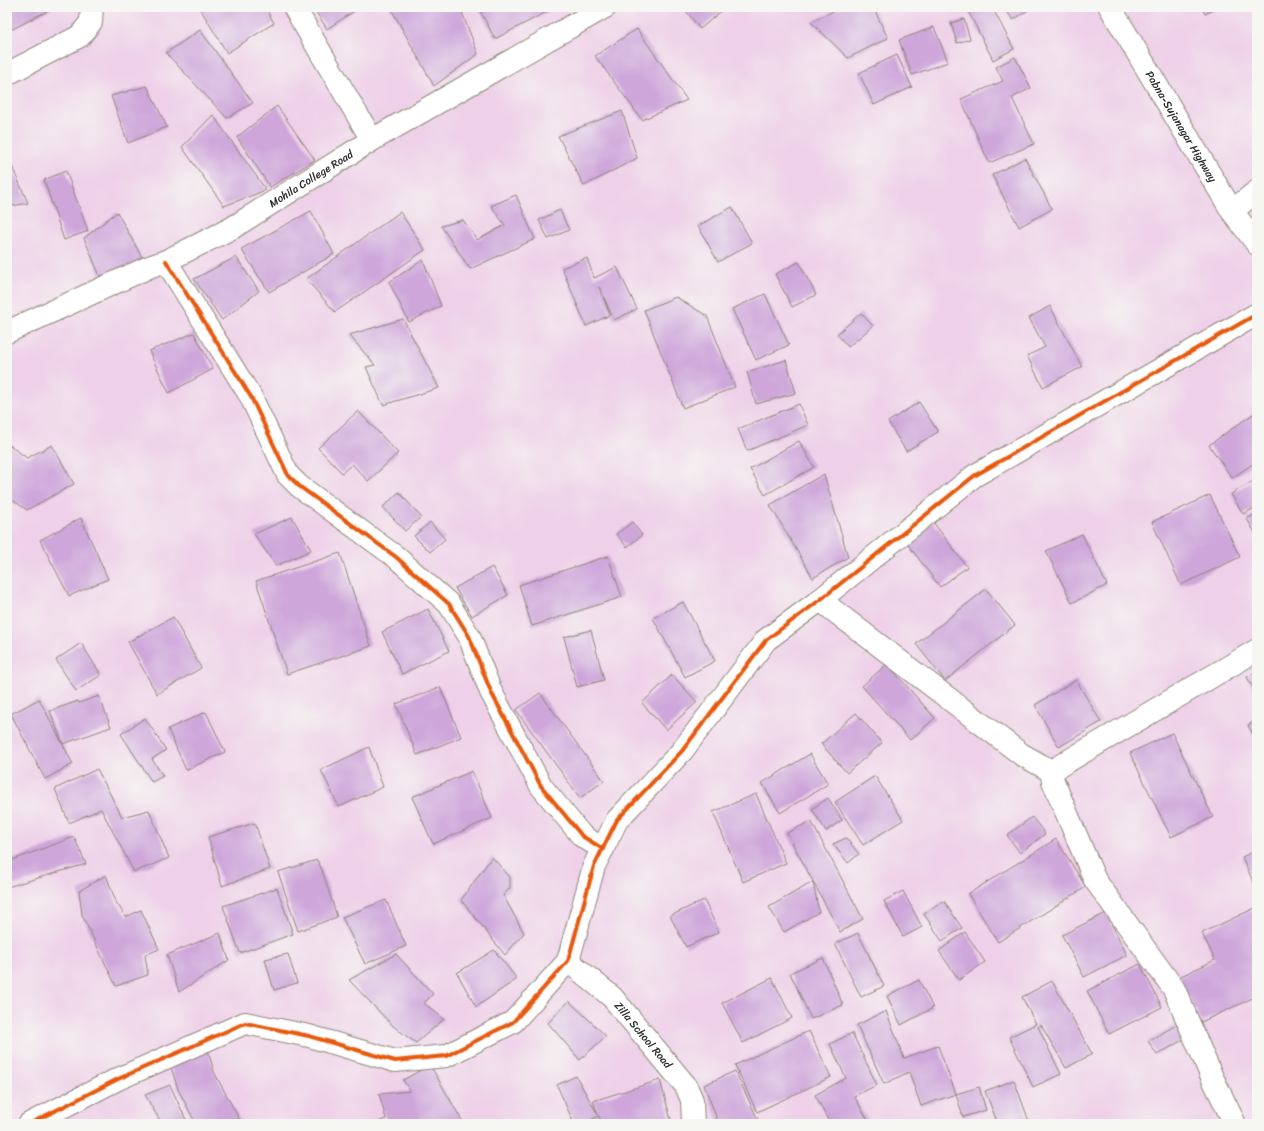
<svg xmlns="http://www.w3.org/2000/svg" width="1264" height="1131" font-family="Sriracha,sans-serif">
<rect width="100%" height="100%" fill="#f6f6f2"/>
<filter id="ink" filterUnits="userSpaceOnUse"><feTurbulence type="fractalNoise" baseFrequency=".025" numOctaves="2"/><feDisplacementMap in="SourceGraphic" scale="8" xChannelSelector="R" yChannelSelector="G"/><feConvolveMatrix kernelMatrix="1 2 1 2 8 2 1 2 1" color-interpolation-filters="sRGB"/></filter>
<filter id="wash" filterUnits="userSpaceOnUse"><feTurbulence type="fractalNoise" baseFrequency=".012" numOctaves="4" result="noise"/><feDisplacementMap in="SourceGraphic" scale="16" xChannelSelector="R" yChannelSelector="G"/><feGaussianBlur stdDeviation="0.9" result="paint"/><feColorMatrix in="noise" values="0 0 0 0 0 0 0 0 0 0 0 0 0 0 0 0 0 1.4 0 .05"/><feComposite in="paint" operator="in"/></filter>
<g filter="url(#wash)">
<rect width="100%" height="100%" fill="#f2dec3"/>
<rect fill="#eed0e8" x="7" y="7" width="1250" height="1117"/>
<g id="blocks">
<g fill="#cea6da">
<polygon points="7,7 53,7 53,8 7,32"/>
<polygon points="199,7 265,7 274,23 227,53"/>
<polygon points="313,7 360,7 327,29"/>
<polygon points="390,7 460,7 478,54 434,86"/>
<polygon points="478,7 556,7 495,39"/>
<polygon points="683,7 726,7 700,29"/>
<polygon points="841,7 873,7 888,38 848,58 811,22"/>
<polygon points="966,7 992,7 1014,49 993,60"/>
<polygon points="1004,7 1033,7 1013,20"/>
<polygon points="1201,7 1219,7 1205,14"/>
<polygon points="964,19 970,39 957,43 951,23"/>
<polygon points="934,27 948,62 912,75 899,40"/>
<polygon points="637,29 687,100 642,120 595,56"/>
<polygon points="200,30 253,103 227,118 166,53"/>
<polygon points="897,55 912,87 874,105 859,73"/>
<polygon points="1015,57 1031,88 1012,98 1034,144 989,163 961,99 1003,81 996,67"/>
<polygon points="147,86 167,127 128,143 111,96"/>
<polygon points="277,106 315,160 270,187 237,137"/>
<polygon points="622,111 637,158 584,186 558,136"/>
<polygon points="213,115 266,190 224,206 182,147"/>
<polygon points="7,155 28,203 7,207"/>
<polygon points="1025,158 1052,209 1019,227 992,175"/>
<polygon points="66,171 88,231 64,240 44,180"/>
<polygon points="516,195 535,239 470,269 441,226 463,220 477,240 505,225 491,206"/>
<polygon points="732,207 752,243 718,262 698,226"/>
<polygon points="560,210 569,230 548,239 539,220"/>
<polygon points="311,211 334,254 269,292 241,249"/>
<polygon points="117,212 145,263 100,276 84,238"/>
<polygon points="400,212 425,250 335,312 306,279"/>
<polygon points="236,257 259,291 222,320 194,279"/>
<polygon points="587,258 594,278 617,267 637,309 614,320 599,287 610,315 586,326 562,268"/>
<polygon points="423,260 441,306 409,322 389,282"/>
<polygon points="799,262 816,295 792,307 775,274"/>
<polygon points="765,294 789,345 756,360 732,309"/>
<polygon points="676,297 707,316 735,387 683,408 644,310"/>
<polygon points="1050,306 1082,367 1043,387 1027,356 1045,347 1029,318"/>
<polygon points="861,313 873,326 848,347 837,334"/>
<polygon points="403,319 439,388 383,405 366,367 375,365 349,335"/>
<polygon points="194,333 213,369 169,393 149,351"/>
<polygon points="786,360 796,393 756,404 747,372"/>
<polygon points="919,402 938,432 906,451 888,422"/>
<polygon points="799,404 808,425 747,451 738,429"/>
<polygon points="358,411 398,453 368,481 352,464 342,473 318,448"/>
<polygon points="1253,414 1257,425 1257,461 1232,478 1209,445"/>
<polygon points="799,441 814,467 765,495 750,469"/>
<polygon points="7,443 27,458 52,445 74,484 27,510 7,496"/>
<polygon points="824,474 848,557 813,578 770,505"/>
<polygon points="1257,479 1257,507 1243,514 1231,494"/>
<polygon points="399,492 421,517 405,531 383,507"/>
<polygon points="1210,495 1240,557 1181,585 1152,522"/>
<polygon points="1257,513 1257,536 1247,519"/>
<polygon points="292,517 311,550 276,566 254,534"/>
<polygon points="81,518 108,579 69,596 40,540"/>
<polygon points="430,522 445,539 430,552 414,536"/>
<polygon points="632,522 642,535 627,547 616,534"/>
<polygon points="933,522 967,567 940,587 906,542"/>
<polygon points="1082,534 1107,585 1072,603 1046,551"/>
<polygon points="340,553 371,646 287,674 256,581"/>
<polygon points="608,556 622,597 532,626 519,585"/>
<polygon points="492,567 508,595 472,616 455,588"/>
<polygon points="986,589 1015,625 945,681 916,644"/>
<polygon points="683,602 715,661 685,677 653,618"/>
<polygon points="428,609 449,651 402,674 382,632"/>
<polygon points="173,617 201,668 157,694 128,642"/>
<polygon points="591,630 604,680 577,687 564,637"/>
<polygon points="81,643 101,675 76,691 56,660"/>
<polygon points="887,664 935,718 910,740 862,686"/>
<polygon points="1257,671 1257,695 1247,677"/>
<polygon points="672,675 697,702 666,730 642,703"/>
<polygon points="1076,680 1101,722 1059,747 1035,705"/>
<polygon points="440,687 461,737 417,755 396,704"/>
<polygon points="540,693 604,781 580,798 516,710"/>
<polygon points="99,696 111,727 63,744 50,711 78,701 79,703"/>
<polygon points="39,699 73,764 45,779 11,714"/>
<polygon points="206,712 225,752 186,770 168,729"/>
<polygon points="856,713 882,743 847,773 821,744"/>
<polygon points="145,718 166,750 152,759 163,776 152,782 121,734"/>
<polygon points="1257,720 1257,742 1248,725"/>
<polygon points="1172,733 1213,817 1171,837 1130,753"/>
<polygon points="369,747 383,787 339,807 321,770"/>
<polygon points="810,754 828,784 780,813 762,783"/>
<polygon points="97,769 122,817 149,810 169,858 134,872 101,809 69,823 55,789"/>
<polygon points="472,771 492,818 433,844 412,797"/>
<polygon points="875,776 903,820 863,845 835,802"/>
<polygon points="756,794 786,863 743,882 713,812"/>
<polygon points="828,798 842,820 826,831 812,809"/>
<polygon points="1032,817 1045,834 1020,853 1007,835"/>
<polygon points="811,821 863,919 840,932 787,833"/>
<polygon points="255,823 270,869 222,886 208,837"/>
<polygon points="74,837 86,864 7,887 7,862"/>
<polygon points="846,838 859,854 848,863 833,844"/>
<polygon points="1056,839 1086,887 998,942 968,894"/>
<polygon points="1257,850 1257,890 1242,857"/>
<polygon points="492,857 510,877 510,888 503,895 524,933 505,955 461,900"/>
<polygon points="317,860 322,870 337,917 298,931 278,872"/>
<polygon points="106,875 116,902 126,917 141,910 159,949 145,955 148,975 116,986 82,915 79,891"/>
<polygon points="813,882 819,912 784,932 769,907"/>
<polygon points="277,888 293,934 240,953 223,906"/>
<polygon points="903,891 922,927 903,937 884,901"/>
<polygon points="386,900 406,946 365,964 342,917"/>
<polygon points="704,900 719,932 686,947 670,916"/>
<polygon points="944,901 962,928 942,941 924,914"/>
<polygon points="1257,907 1257,996 1201,1022 1179,977 1215,960 1202,933"/>
<polygon points="1106,913 1127,955 1084,977 1062,935"/>
<polygon points="965,932 985,962 959,980 939,951"/>
<polygon points="220,933 229,960 179,992 167,955"/>
<polygon points="858,933 884,986 861,997 835,944"/>
<polygon points="494,950 517,979 476,1007 457,973"/>
<polygon points="288,954 297,983 274,990 265,959"/>
<polygon points="396,954 433,994 424,1003 444,1019 416,1043 393,1026 349,980"/>
<polygon points="823,958 843,1005 811,1019 790,973"/>
<polygon points="1140,964 1162,1007 1109,1034 1087,991"/>
<polygon points="772,978 792,1018 743,1043 722,1003"/>
<polygon points="919,980 933,1008 901,1025 887,996"/>
<polygon points="1052,981 1092,1054 1066,1068 1041,1025 1038,1027 1061,1074 1033,1087 1009,1037 1036,1024 1022,997"/>
<polygon points="569,1001 606,1036 580,1060 548,1023"/>
<polygon points="886,1011 904,1058 938,1046 956,1094 921,1106 909,1072 884,1084 857,1025"/>
<polygon points="1178,1024 1186,1038 1157,1055 1148,1041"/>
<polygon points="809,1031 831,1077 757,1112 735,1065"/>
<polygon points="852,1033 877,1085 854,1096 869,1122 865,1124 830,1124 815,1095 846,1078 830,1044"/>
<polygon points="208,1050 214,1072 242,1124 196,1124 178,1089 171,1067"/>
<polygon points="430,1065 464,1124 429,1124 427,1120 428,1124 373,1124 386,1119 379,1094 410,1091 403,1080"/>
<polygon points="735,1071 760,1124 719,1124 704,1085"/>
<polygon points="576,1076 598,1115 593,1101 660,1080 671,1120 659,1124 602,1124 599,1116 583,1124 574,1124 557,1085"/>
<polygon points="1014,1080 1030,1124 998,1124 985,1091"/>
<polygon points="170,1085 188,1124 162,1124 145,1095"/>
<polygon points="979,1087 986,1110 963,1117 956,1094"/>
</g>
</g>
</g>
<g filter="url(#ink)">
<use href="#blocks" fill-opacity="0" stroke="#8e8477" stroke-width="1"/>
<g fill="none" stroke-linecap="round" stroke-linejoin="round">
<defs>
<g id="minor">
<polyline points="294,7 372,140"/>
<polyline points="7,74 80,36 91,22 92,7"/>
<polyline points="1232,211 1257,191"/>
<polyline points="166,261 251,397 288,475 299,486 396,557 449,604 469,636 491,692 541,786 582,836 603,849"/>
<path id="s1" d="M7 332 149 267 166 261 232 228 372 140 605 7"/>
<polyline points="820,600 1021,754 1051,771 1053,781 1095,880 1174,989 1212,1077 1235,1124"/>
<polyline points="1051,771 1257,650"/>
<path id="s2" d="M568 961 612 997 686 1086 692 1100 693 1124"/>
<polyline points="29,1124 118,1079 245,1023 309,1036 395,1061 446,1056 513,1022 568,961 594,866 617,820 682,751 766,640 820,600 974,476 1257,314"/>
</g>
<g id="trunk">
<path id="s3" d="M1110 7 1232 211 1257 244"/>
</g>
</defs>
<use href="#minor" stroke="#8e8477" stroke-width="24"/>
<use href="#trunk" stroke="#8e8477" stroke-width="24"/>
<use href="#minor" stroke="#fff" stroke-width="22"/>
<use href="#trunk" stroke="#fff" stroke-width="22"/>
<defs>
<g id="cycleway">
<polyline points="166,261 251,397 288,475 299,486 396,557 449,604 469,636 491,692 541,786 582,836 603,849"/>
<polyline points="29,1124 118,1079 245,1023 309,1036 395,1061 446,1056 513,1022 568,961 594,866 617,820 682,751 766,640 820,600 974,476 1257,314"/>
</g>
</defs>
<use href="#cycleway" stroke="#f6f6f2" stroke-width="6"/>
<use href="#cycleway" stroke="#e8590c" stroke-width="4"/>
</g>
</g>
<g text-anchor="middle" stroke-width="3" stroke-linejoin="round" paint-order="stroke">
<g font-size="11" fill="#2b2b2b" stroke="#f6f6f2">
<text dy="4" stroke="none"><textPath href="#s3" startOffset="139">Pabna-Sujanagar Highway</textPath></text>
<text dy="4" stroke="none"><textPath href="#s1" startOffset="341">Mohila College Road</textPath></text>
<text dy="4" stroke="none"><textPath href="#s2" startOffset="106">Zilla School Road</textPath></text>
</g>
</g>
<rect width="1264" height="1131" fill="none" stroke="#f6f6f2" stroke-width="24"/>
</svg>
